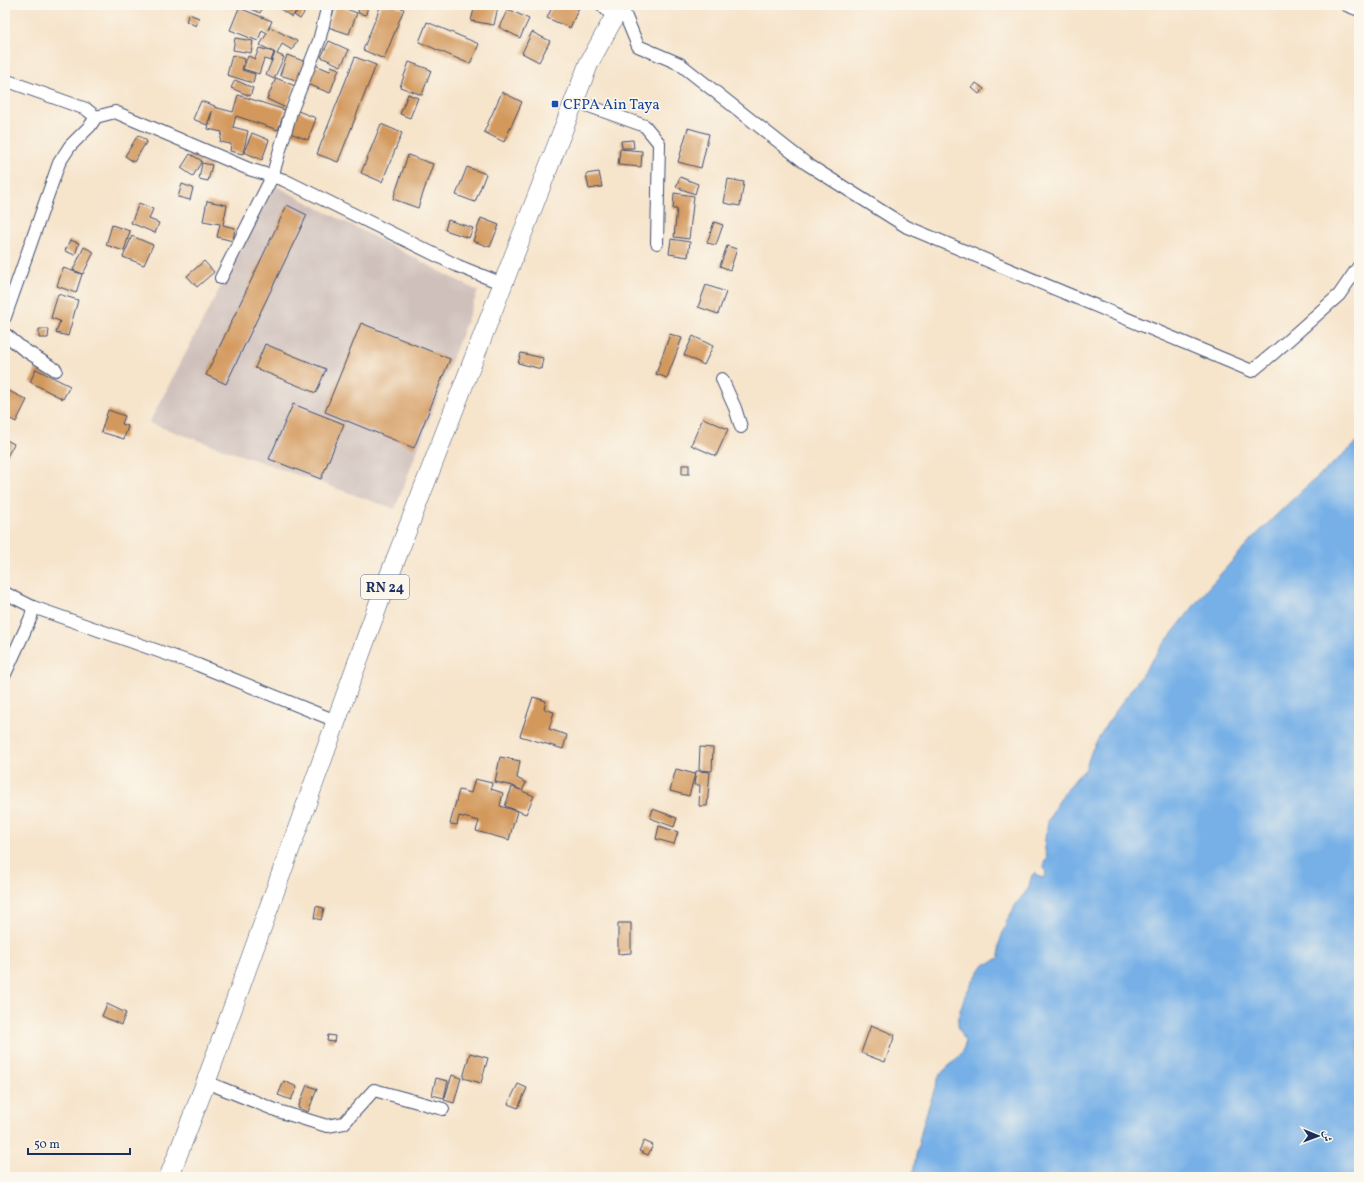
<svg xmlns="http://www.w3.org/2000/svg" width="1364" height="1182" font-family="Vollkorn,Amiri,serif">
<rect width="100%" height="100%" fill="#fbf7ec"/>
<filter id="ink" filterUnits="userSpaceOnUse"><feTurbulence type="fractalNoise" baseFrequency=".025" numOctaves="2"/><feDisplacementMap in="SourceGraphic" scale="8" xChannelSelector="R" yChannelSelector="G"/><feConvolveMatrix kernelMatrix="1 2 1 2 8 2 1 2 1" color-interpolation-filters="sRGB"/></filter>
<filter id="wash" filterUnits="userSpaceOnUse"><feTurbulence type="fractalNoise" baseFrequency=".012" numOctaves="4" result="noise"/><feDisplacementMap in="SourceGraphic" scale="16" xChannelSelector="R" yChannelSelector="G"/><feGaussianBlur stdDeviation="0.9" result="paint"/><feColorMatrix in="noise" values="0 0 0 0 0 0 0 0 0 0 0 0 0 0 0 0 0 1.4 0 .05"/><feComposite in="paint" operator="in"/></filter>
<g filter="url(#wash)">
<rect width="100%" height="100%" fill="#f6e4cb"/>
<polygon fill="#cfc0bb" points="274,185 478,291 395,509 149,423"/>
<path fill="#77b0e7" stroke="#4970a2" d="M1359 441V1177H912C917 1150 922 1123 932 1097 934 1091 936 1083 939 1077 945 1066 961 1060 964 1047 967 1038 959 1033 958 1025 958 1004 973 980 984 964L991 963 1000 957 999 944 1006 923 1016 904 1028 889 1032 875 1035 873 1042 878 1045 876 1046 871 1044 868V863L1047 858 1045 850V839L1048 822 1055 807 1064 793 1078 776 1085 770 1092 750 1106 725 1163 645 1208 588 1254 537 1298 494Z"/>
<g id="blocks">
<g fill="#d3985b">
<polygon points="243,5 264,5 260,13"/>
<polygon points="274,5 300,5 292,17"/>
<polygon points="336,5 357,13 349,34 328,27"/>
<polygon points="359,5 368,5 366,15 358,13"/>
<polygon points="381,5 394,5 404,9 384,59 363,50"/>
<polygon points="475,5 490,5 498,7 494,25 471,21"/>
<polygon points="553,5 580,5 570,28 547,18"/>
<polygon points="301,6 306,10 300,19 294,15"/>
<polygon points="239,8 272,21 268,30 270,27 297,41 292,50 282,44 277,54 284,57 274,79 266,75 275,53 260,45 267,33 262,30 258,41 230,30"/>
<polygon points="508,9 529,19 520,38 499,27"/>
<polygon points="189,14 199,18 196,26 186,21"/>
<polygon points="427,22 479,44 470,64 419,42"/>
<polygon points="532,32 550,41 539,62 522,53"/>
<polygon points="235,38 253,41 251,53 233,50"/>
<polygon points="329,41 349,50 341,66 321,57"/>
<polygon points="259,48 274,52 271,61 264,59 259,74 243,69 248,56 255,59"/>
<polygon points="232,55 245,59 242,70 255,74 253,83 227,75"/>
<polygon points="287,55 306,62 299,81 280,75"/>
<polygon points="355,57 376,65 338,162 317,154"/>
<polygon points="409,62 431,70 422,95 400,87"/>
<polygon points="315,65 330,71 331,66 339,69 330,93 307,84"/>
<polygon points="276,78 295,86 286,108 267,99"/>
<polygon points="235,80 253,88 250,96 231,88"/>
<polygon points="976,83 984,89 979,94 972,88"/>
<polygon points="502,92 522,102 504,142 484,132"/>
<polygon points="408,94 418,98 410,118 400,114"/>
<polygon points="238,95 285,110 278,130 236,116 233,127 248,131 243,154 230,151 231,144 220,142 222,132 208,129 212,111 207,125 193,119 201,101 215,106 214,107 233,112"/>
<polygon points="298,111 316,118 308,140 290,133"/>
<polygon points="381,124 402,133 382,182 361,173"/>
<polygon points="688,128 709,134 701,168 678,162"/>
<polygon points="252,133 269,140 262,160 244,152"/>
<polygon points="138,135 147,141 134,162 125,156"/>
<polygon points="633,140 634,148 622,148 621,141"/>
<polygon points="620,149 642,151 641,167 618,165"/>
<polygon points="190,154 202,161 193,176 181,168"/>
<polygon points="408,155 433,164 418,208 393,199"/>
<polygon points="202,163 212,165 208,181 199,179"/>
<polygon points="467,167 486,174 475,202 456,195"/>
<polygon points="599,172 602,187 589,189 586,174"/>
<polygon points="680,177 698,184 695,194 676,187"/>
<polygon points="728,179 744,182 740,206 724,203"/>
<polygon points="182,184 193,188 190,200 178,197"/>
<polygon points="674,193 694,196 689,239 674,237 677,209 673,209"/>
<polygon points="207,201 227,205 223,225 235,228 233,241 217,237 220,224 203,221"/>
<polygon points="139,203 153,209 149,219 159,223 155,233 131,223"/>
<polygon points="287,205 307,215 226,384 206,375"/>
<polygon points="481,218 499,225 490,247 473,241"/>
<polygon points="448,220 473,228 469,238 445,230"/>
<polygon points="714,222 723,225 716,245 707,243"/>
<polygon points="112,225 130,231 124,251 106,245"/>
<polygon points="132,236 153,245 144,265 123,257"/>
<polygon points="671,239 690,242 688,257 669,254"/>
<polygon points="70,240 79,243 75,255 65,251"/>
<polygon points="727,246 737,249 730,270 720,266"/>
<polygon points="84,247 94,252 83,274 73,270"/>
<polygon points="204,261 214,272 197,287 187,276"/>
<polygon points="63,268 82,274 76,293 57,286"/>
<polygon points="706,285 726,292 718,314 698,307"/>
<polygon points="58,294 78,300 68,336 56,333 60,321 51,318"/>
<polygon points="361,323 450,359 414,448 325,412"/>
<polygon points="39,329 49,329 48,338 39,338"/>
<polygon points="670,334 682,338 667,378 656,374"/>
<polygon points="693,336 713,346 704,365 684,355"/>
<polygon points="265,344 326,369 316,393 255,368"/>
<polygon points="521,353 543,358 541,369 518,363"/>
<polygon points="36,369 70,386 63,399 30,382"/>
<polygon points="7,390 27,400 16,422 5,416 5,395"/>
<polygon points="293,404 344,424 321,479 269,459"/>
<polygon points="108,410 125,416 122,424 128,426 124,439 101,432"/>
<polygon points="703,418 728,429 716,456 691,445"/>
<polygon points="5,439 14,444 5,460"/>
<rect x="682" y="465" width="7" height="9"/>
<polygon points="533,697 546,701 544,709 554,712 549,729 567,735 563,749 520,736"/>
<polygon points="700,747 713,748 712,771 699,770"/>
<polygon points="500,757 520,761 517,778 526,783 522,791 534,796 526,814 505,806 512,787 521,790 513,786 495,782"/>
<polygon points="676,769 695,774 689,796 670,791"/>
<polygon points="696,771 710,772 707,806 699,806 700,785 694,785"/>
<polygon points="475,779 492,783 491,789 503,793 500,806 517,811 509,840 476,831 479,821 459,816 457,825 450,824 459,790 471,793"/>
<polygon points="653,809 677,818 674,827 650,818"/>
<polygon points="659,826 678,832 674,844 656,839"/>
<polygon points="316,906 324,908 321,920 314,918"/>
<polygon points="618,923 631,923 631,953 618,954"/>
<polygon points="107,1004 126,1013 121,1025 102,1016"/>
<polygon points="871,1025 895,1035 885,1062 861,1053"/>
<polygon points="328,1035 335,1036 334,1042 327,1041"/>
<polygon points="470,1053 488,1058 481,1083 463,1078"/>
<polygon points="452,1075 461,1078 454,1103 444,1100"/>
<polygon points="436,1078 448,1081 444,1098 432,1095"/>
<polygon points="284,1081 297,1087 291,1100 278,1095"/>
<polygon points="518,1084 527,1088 518,1108 508,1104"/>
<polygon points="307,1085 317,1089 308,1112 298,1108"/>
<polygon points="644,1141 653,1145 648,1155 639,1151"/>
</g>
</g>
</g>
<g filter="url(#ink)">
<use href="#blocks" fill-opacity="0" stroke="#3c4a6e" stroke-width="1"/>
<g fill="none" stroke-linecap="round" stroke-linejoin="round">
<defs>
<g id="minor">
<polyline points="602,5 614,18"/>
<polyline points="621,5 638,46 680,64 807,164 907,227 1252,371 1275,352 1339,295 1359,266"/>
<polyline points="1346,5 1359,10"/>
<polyline points="5,80 86,109 96,117"/>
<polyline points="575,101 645,126 659,143 657,243"/>
<polyline points="221,278 272,177 291,112 319,41 328,5"/>
<polyline points="5,317 59,163 70,146 90,126 96,117 115,112 249,169 284,180 458,266 503,284"/>
<polyline points="5,334 23,349 56,370"/>
<polyline points="722,379 735,408 741,427"/>
<polyline points="5,593 33,607 198,665 336,721"/>
<polyline points="5,674 31,617 33,607"/>
<polyline points="206,1082 278,1111 327,1126 344,1123 374,1090 443,1109"/>
</g>
<polyline id="primary" points="169,1177 206,1082 381,597 589,63 621,5"/>
</defs>
<use href="#minor" stroke="#3c4a6e" stroke-width="14"/>
<use href="#primary" stroke="#3c4a6e" stroke-width="20"/>
<use href="#minor" stroke="#fff" stroke-width="12"/>
<use href="#primary" stroke="#fff" stroke-width="19"/>
</g>
</g>
<rect fill="#1a4fb4" stroke="#fbf7ec" stroke-width="1.5" x="551" y="100" width="8" height="8" rx="2"/>
<g text-anchor="middle" stroke-width="3.5" stroke-linejoin="round" paint-order="stroke">
<rect fill="#fbf7ec" stroke="#5e6b89" stroke-width="1" x="361" y="575" width="48" height="24" rx="3"/>
<g font-size="14" font-weight="bold" fill="#1b2f5e">
<text x="385" y="592">RN 24</text>
</g>
<g font-size="15" fill="#164399" stroke="#fbf7ec" text-anchor="start">
<text x="563" y="109">CFPA Ain Taya</text>
</g>
</g>
<rect width="1364" height="1182" fill="none" stroke="#fbf7ec" stroke-width="20"/>
<g transform="translate(1318 1136) rotate(91)" stroke="#fbf7ec" stroke-width="3" paint-order="stroke">
<path d="M0-3L7 15L0 10L-7 15Z" fill="#1b2f5e"/>
<text y="-6" font-size="11" font-weight="bold" text-anchor="middle" fill="#1b2f5e">ش</text>
</g>
<path d="M28 1148v6h102v-6" fill="none" stroke="#1b2f5e" stroke-width="2"/>
<text x="34" y="1148" font-size="12" fill="#1b2f5e" stroke="#fbf7ec" stroke-width="3" paint-order="stroke">50 m</text>
</svg>
